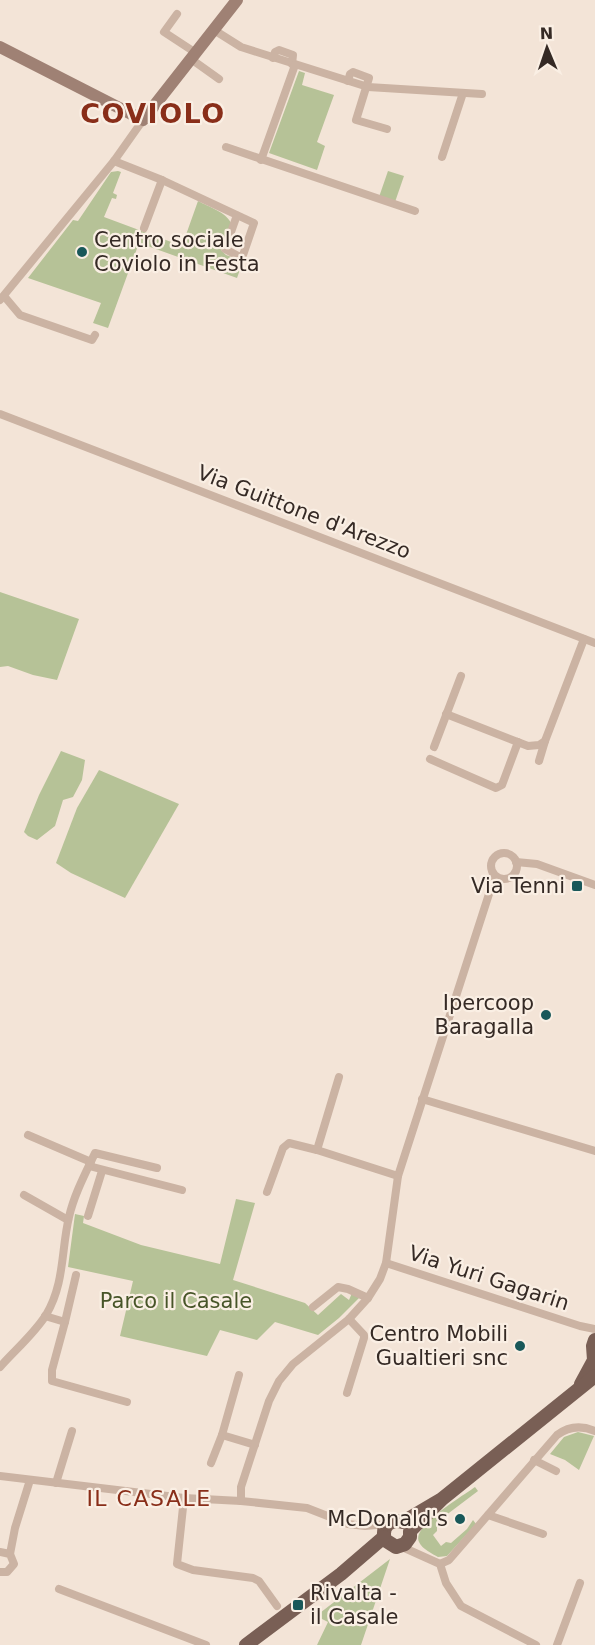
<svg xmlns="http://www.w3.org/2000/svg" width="595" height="1645" font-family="'DejaVu Sans',sans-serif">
<rect width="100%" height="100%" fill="#f3e4d7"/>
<g fill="#b6c297">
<polygon points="299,71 305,73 302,85 334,95 317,142 325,146 317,170 269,153"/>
<path d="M118 171 121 172 113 193 117 195 116 199 112 198 104 217 182 246 198 201C209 207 226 212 231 223L221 250 226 255 243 261 237 278 139 243 108 328 93 323 101 303 28 278 73 220 78 221 111 172Z"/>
<polygon points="388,171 404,176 395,202 379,197"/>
<polygon points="0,592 79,619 57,680 33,675 8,666 0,667"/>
<polygon points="61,751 85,760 82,780 73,797 63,800 55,826 37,840 28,836 24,832 39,795"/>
<polygon points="99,770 179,804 125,898 71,873 56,863 77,808"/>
<polygon points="236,1199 255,1203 233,1280 305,1303 318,1315 341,1294 349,1300 352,1293 359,1298 339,1318 318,1335 275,1322 257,1340 220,1330 207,1356 120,1336 133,1281 68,1267 75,1214 84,1216 83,1223 141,1245 220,1264"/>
<polygon points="578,1432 594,1436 579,1470 565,1460 550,1454 564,1437"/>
<path d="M475 1487 478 1491 437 1522V1531L433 1535 441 1546 446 1542 451 1543 467 1529 473 1520 476 1524 447 1556 438 1557C433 1554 422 1549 419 1542 411 1526 463 1496 475 1487Z"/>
<polygon points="390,1559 361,1645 317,1645 328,1622 316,1616"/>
</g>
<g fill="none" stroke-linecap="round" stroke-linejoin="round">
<g stroke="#cbb3a3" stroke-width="8">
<polyline points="177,14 164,32 196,53"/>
<polyline points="214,30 241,47 368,87 482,94"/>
<polyline points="273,58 275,52 279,50 293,55 292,64"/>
<polyline points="191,59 219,79"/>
<polyline points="348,81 350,74 353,72 369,78 356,120 387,129"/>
<polyline points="226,147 415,211"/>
<polyline points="442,157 463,93"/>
<polyline points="261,160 295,65"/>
<polyline points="114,161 162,180 254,223 242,258 225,249 237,215"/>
<polyline points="144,228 162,180"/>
<polyline points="4,296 20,315 92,340 95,335"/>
<polyline points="0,300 114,161 143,120"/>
<polyline points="0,414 595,643"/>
<polyline points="446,714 528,746 539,745 545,741 584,639"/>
<polyline points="434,747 461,676"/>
<polyline points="430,759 496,788 502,785 518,742"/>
<polyline points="539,761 545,741"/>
<circle cx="504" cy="866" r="13"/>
<polyline points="516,862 537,864 595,885"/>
<polyline points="422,1099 595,1151"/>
<polyline points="28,1135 91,1162"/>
<polyline points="317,1150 339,1077"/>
<polyline points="89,1166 182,1190"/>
<polyline points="267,1192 283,1148 289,1143 317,1150 398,1176"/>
<polyline points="24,1195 68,1220"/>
<polyline points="88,1216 102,1171"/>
<polyline points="386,1263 580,1326 595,1329"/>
<polyline points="313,1307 338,1287 348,1289 368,1298"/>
<polyline points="45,1316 65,1322 76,1275"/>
<polyline points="65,1322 52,1370 52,1381 127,1402"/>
<path d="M0 1367C15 1350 34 1334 46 1315 65 1283 61 1250 69 1217 74 1195 85 1174 95 1153L157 1168"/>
<polyline points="239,1375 222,1435 255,1445"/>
<polyline points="347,1393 364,1338 364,1335 349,1319"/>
<polyline points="534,1460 556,1471"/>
<polyline points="211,1463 222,1435"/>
<polyline points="0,1476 184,1498 241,1501 307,1508 348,1524 365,1526 388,1524"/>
<polyline points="56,1483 72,1431"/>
<polyline points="184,1498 177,1564 193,1570 253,1578 259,1581 277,1606"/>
<polyline points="241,1501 241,1487 269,1401 279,1381 293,1364 349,1319 368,1298 380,1279 386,1263 398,1176 489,894 493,874"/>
<polyline points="488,1515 543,1534"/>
<polyline points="400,1546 440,1564 446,1583 461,1606 536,1645"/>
<polyline points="0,1552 10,1554 14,1564 7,1572 0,1572"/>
<polyline points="10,1554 15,1528 30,1480"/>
<path d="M440 1564 449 1560 557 1435C569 1426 581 1425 595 1431"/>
<polyline points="59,1589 206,1645"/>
<polyline points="557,1645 580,1583"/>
</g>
<polyline stroke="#9f8174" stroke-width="12" points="0,47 143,120 237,0"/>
<g stroke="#795f55" stroke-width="14">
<polyline points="581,1384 594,1360 593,1346 595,1340"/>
<path d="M442 1499 403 1522C390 1518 381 1527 385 1540L396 1547 405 1544 410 1537V1531L442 1499 595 1376"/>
<polyline points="246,1645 341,1574 384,1537"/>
</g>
</g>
<g fill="#195859" stroke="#faefe4" stroke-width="2">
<circle cx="82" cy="252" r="6"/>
<rect x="571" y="880" width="12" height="12" rx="3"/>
<circle cx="546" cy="1015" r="6"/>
<circle cx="520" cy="1346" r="6"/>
<circle cx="460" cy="1519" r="6"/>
<rect x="292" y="1599" width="12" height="12" rx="3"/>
</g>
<g text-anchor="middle" stroke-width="4.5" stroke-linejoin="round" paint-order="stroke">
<g font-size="21" fill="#352a25" stroke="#faefe4" text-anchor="end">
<text x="94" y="247" text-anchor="start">Centro sociale<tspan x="94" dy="24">Coviolo in Festa</tspan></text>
<text x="565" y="893">Via Tenni</text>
<text x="534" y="1010">Ipercoop<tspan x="534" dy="24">Baragalla</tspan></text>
<text x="508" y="1341">Centro Mobili<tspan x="508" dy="24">Gualtieri snc</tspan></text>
<text x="448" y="1526">McDonald's</text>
<text x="310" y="1600" text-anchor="start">Rivalta -<tspan x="310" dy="24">il Casale</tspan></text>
</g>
<g font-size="21" fill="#352a25" stroke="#faefe4">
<text transform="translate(304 512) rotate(21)" y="7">Via Guittone d'Arezzo</text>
<text transform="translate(489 1278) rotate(18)" y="7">Via Yuri Gagarin</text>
</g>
<g font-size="21" fill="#475528" stroke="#faefe4">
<text x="176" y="1308">Parco il Casale</text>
</g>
<g font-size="22" letter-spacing="1.5" fill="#892e19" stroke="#faefe4">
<text x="149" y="1506">IL CASALE</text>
</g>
<g font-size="27" font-weight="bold" letter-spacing="1.5" fill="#892e19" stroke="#faefe4">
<text x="153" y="123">COVIOLO</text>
</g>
</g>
<g transform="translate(547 48) rotate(358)" stroke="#faefe4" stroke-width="4.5" paint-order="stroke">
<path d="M0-4.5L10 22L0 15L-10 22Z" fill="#352a25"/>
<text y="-9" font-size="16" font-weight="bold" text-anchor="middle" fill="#352a25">N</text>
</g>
</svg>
